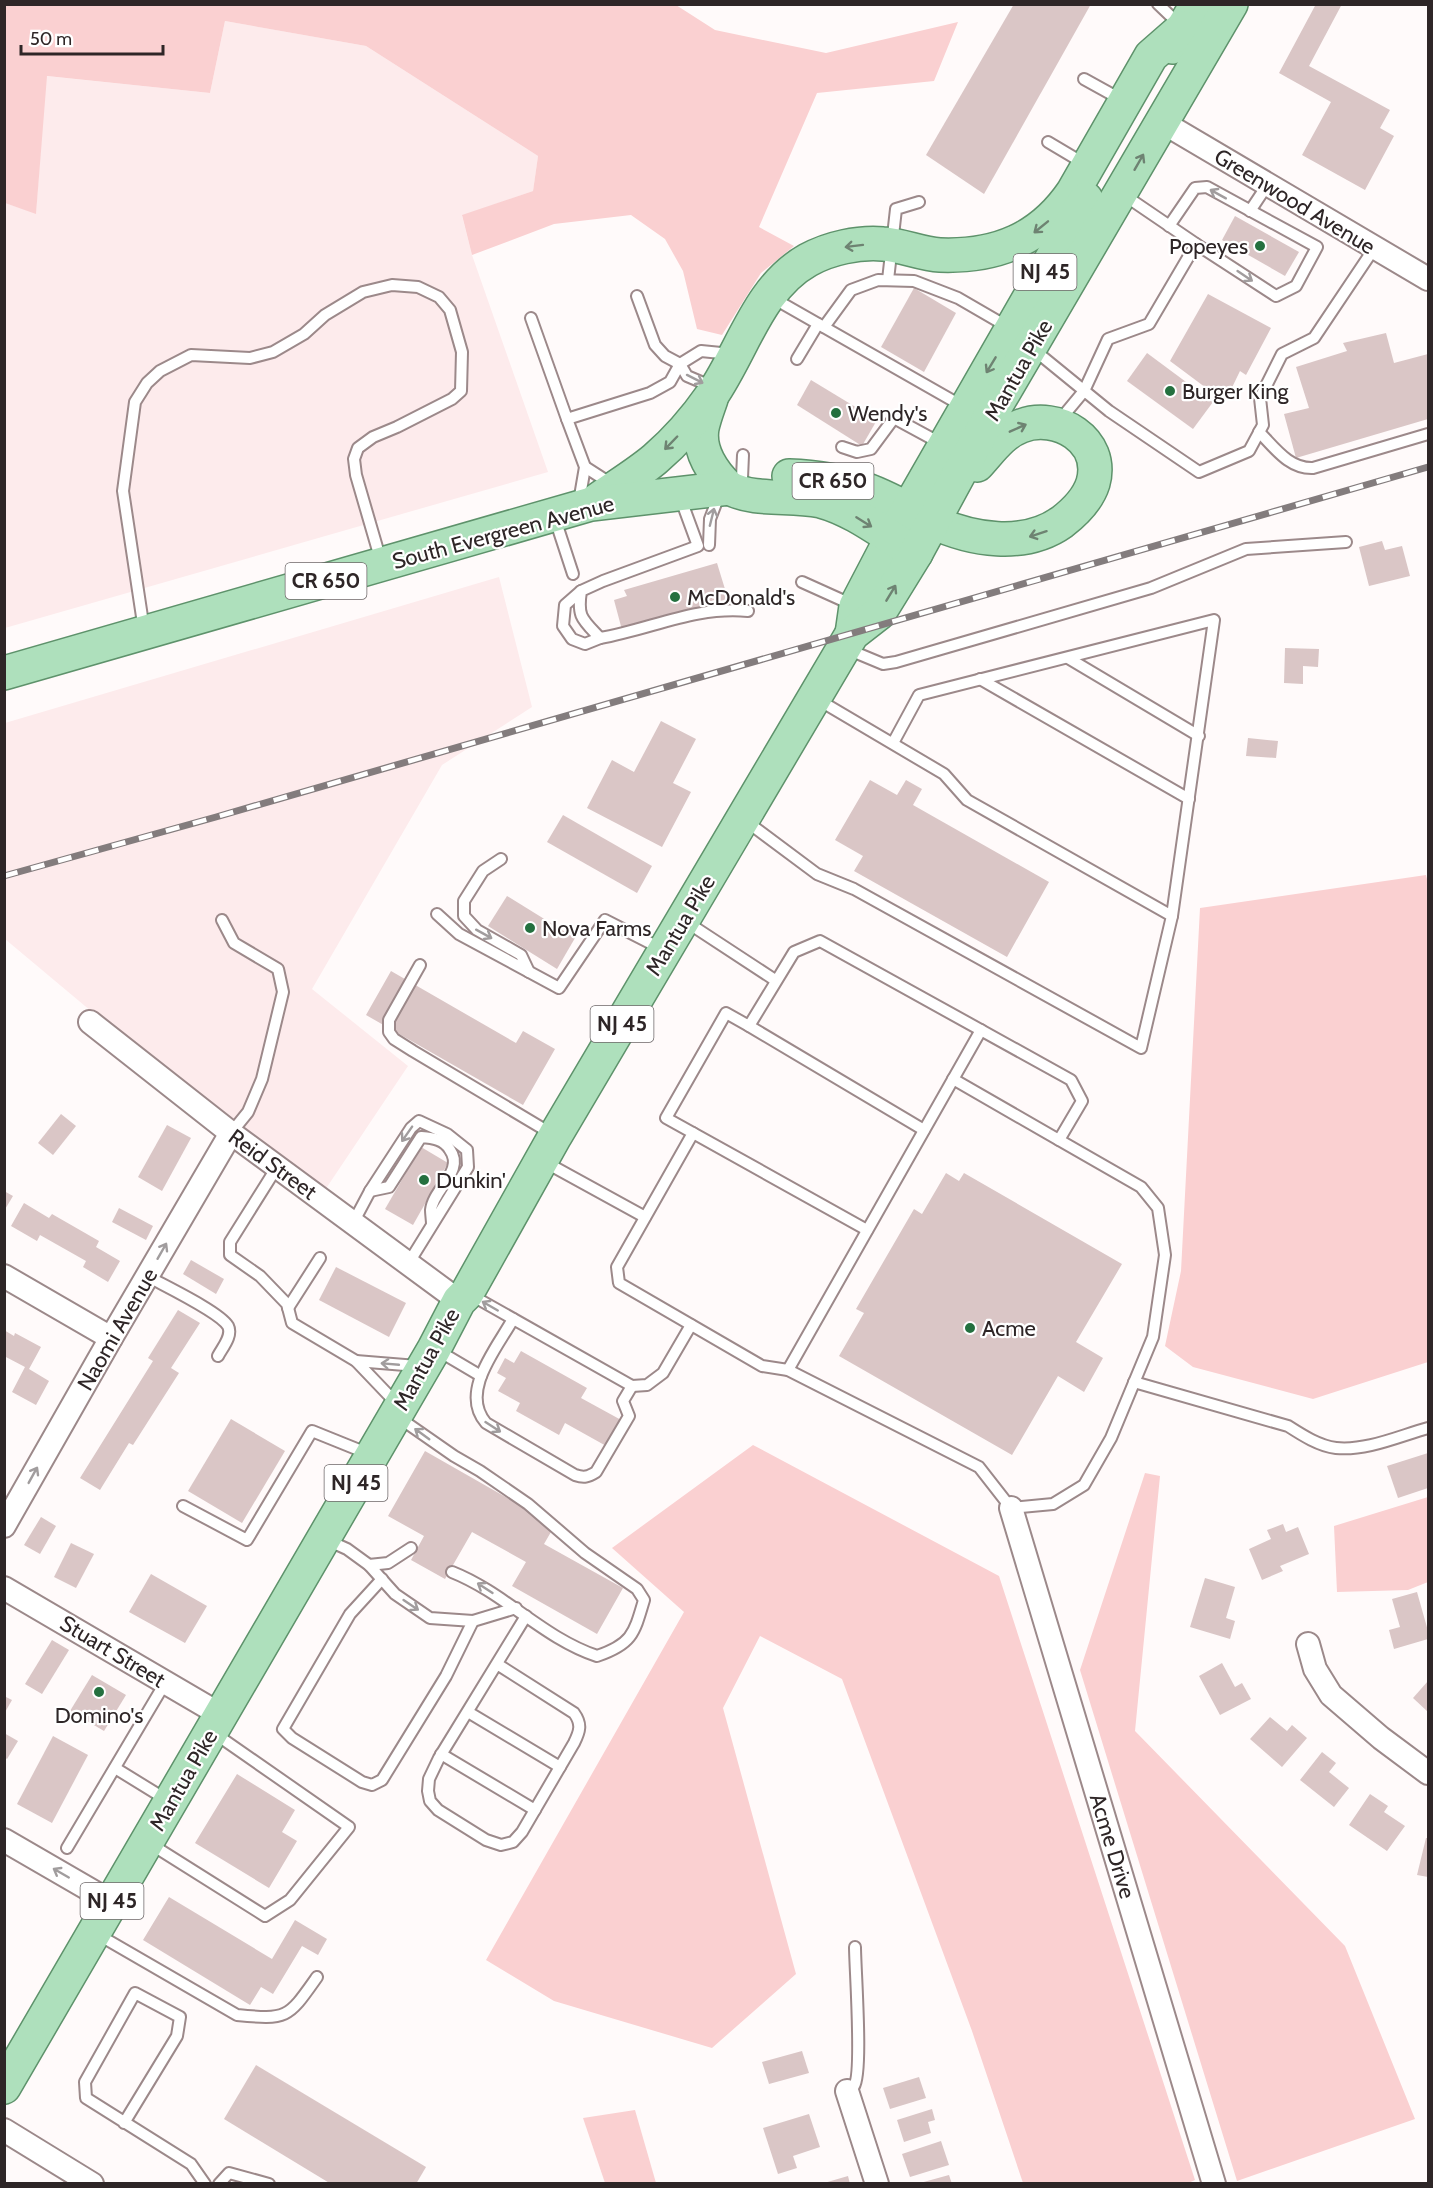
<svg xmlns="http://www.w3.org/2000/svg" width="1433" height="2188" font-family="Cabin,sans-serif">
<rect width="100%" height="100%" fill="#fffafa"/>
<g fill="#fdebec">
<polygon points="225,21 366,46 538,156 533,191 462,216 472,255 548,472 5,628 5,203 36,213 46,76 210,93"/>
<polygon points="499,577 532,707 442,765 312,989 408,1066 323,1193 85,1006 5,939 5,723"/>
</g>
<g fill="#fad0d1">
<polygon points="5,4 676,5 715,30 826,53 958,22 934,81 817,93 759,227 794,246 761,273 722,335 697,329 683,271 665,239 631,215 554,224 472,255 462,215 533,191 538,156 366,46 225,21 210,93 47,76 36,214 5,203"/>
<polygon points="1426,875 1428,883 1428,1362 1313,1399 1193,1367 1165,1346 1181,1271 1200,908"/>
<polygon points="753,1445 999,1576 1195,2180 1186,2184 1023,2183 972,2031 842,1679 760,1636 723,1708 796,1974 712,2048 554,2001 486,1960 684,1612 612,1548"/>
<polygon points="1145,1473 1160,1476 1135,1731 1345,1946 1415,2119 1237,2181 1080,1670"/>
<polygon points="1428,1497 1428,1582 1408,1590 1337,1592 1334,1526"/>
<polygon points="635,2110 656,2183 605,2183 583,2118"/>
</g>
<g fill="#dac6c6">
<polygon points="1014,4 1091,4 984,194 926,155"/>
<polygon points="1316,4 1342,4 1309,66 1390,110 1380,128 1394,136 1365,190 1302,155 1331,102 1279,73"/>
<polygon points="1235,216 1299,252 1285,276 1222,240"/>
<polygon points="914,288 956,313 924,372 881,347"/>
<polygon points="1208,294 1271,328 1246,375 1240,371 1225,402 1170,361"/>
<polygon points="1386,333 1394,363 1428,354 1428,419 1296,458 1284,414 1309,408 1296,367 1347,351 1343,343"/>
<polygon points="1147,353 1213,402 1193,429 1127,381"/>
<polygon points="811,380 877,420 862,446 797,405"/>
<polygon points="1382,541 1385,550 1402,546 1410,576 1369,586 1359,547"/>
<polygon points="717,563 728,599 622,630 614,600 627,596 624,590"/>
<polygon points="1285,648 1319,649 1318,667 1303,666 1303,684 1284,683"/>
<polygon points="661,721 696,739 673,783 691,792 662,847 587,808 612,760 634,772"/>
<polygon points="1248,738 1278,741 1276,758 1246,756"/>
<polygon points="870,780 897,795 906,780 922,789 913,805 1049,882 1007,957 854,871 863,856 835,840"/>
<polygon points="563,815 652,866 637,893 547,842"/>
<polygon points="507,896 575,938 557,969 488,926"/>
<polygon points="391,971 516,1043 523,1031 555,1049 523,1105 366,1015"/>
<polygon points="61,1114 76,1126 53,1155 38,1143"/>
<polygon points="167,1125 191,1138 162,1191 138,1177"/>
<polygon points="421,1147 448,1163 413,1225 385,1209"/>
<polygon points="946,1173 959,1181 964,1173 1122,1264 1076,1342 1103,1358 1084,1392 1058,1376 1012,1455 839,1356 864,1313 856,1309 914,1209 922,1214"/>
<polygon points="4,1191 13,1196 4,1211"/>
<polygon points="24,1203 49,1218 52,1214 99,1241 96,1247 120,1261 108,1282 83,1267 86,1261 40,1235 37,1241 11,1226"/>
<polygon points="119,1208 153,1226 146,1240 112,1222"/>
<polygon points="191,1260 224,1279 216,1294 183,1274"/>
<polygon points="336,1267 406,1303 389,1337 319,1300"/>
<polygon points="178,1310 200,1323 171,1368 179,1373 133,1445 129,1443 100,1490 80,1478 153,1361 148,1358"/>
<polygon points="4,1330 14,1336 15,1333 41,1347 29,1369 49,1381 36,1405 12,1392 25,1367 4,1356"/>
<polygon points="521,1351 587,1388 581,1398 623,1421 608,1447 565,1423 559,1435 516,1411 520,1403 498,1391 506,1378 497,1373 505,1358 514,1363"/>
<polygon points="231,1419 285,1451 242,1523 188,1491"/>
<polygon points="425,1451 555,1525 544,1544 623,1588 597,1634 512,1586 526,1562 472,1532 445,1579 411,1560 424,1536 388,1516"/>
<polygon points="1428,1453 1428,1488 1398,1498 1387,1466"/>
<polygon points="41,1517 56,1526 40,1554 24,1545"/>
<polygon points="1283,1524 1286,1532 1298,1527 1309,1554 1280,1566 1283,1571 1262,1580 1249,1549 1271,1539 1267,1530"/>
<polygon points="71,1543 94,1554 76,1588 54,1577"/>
<polygon points="151,1574 207,1606 185,1643 129,1612"/>
<polygon points="1205,1578 1235,1587 1226,1618 1235,1621 1230,1639 1190,1627"/>
<polygon points="1417,1592 1428,1631 1428,1639 1394,1649 1389,1630 1400,1627 1392,1599"/>
<polygon points="52,1640 69,1650 42,1694 25,1684"/>
<polygon points="1222,1663 1235,1687 1242,1683 1251,1699 1220,1715 1199,1676"/>
<polygon points="92,1675 126,1695 104,1731 70,1711"/>
<polygon points="1428,1681 1428,1712 1413,1698"/>
<polygon points="4,1696 12,1700 4,1714"/>
<polygon points="1270,1717 1287,1731 1292,1725 1307,1738 1282,1767 1250,1739"/>
<polygon points="4,1733 18,1741 7,1759 4,1757"/>
<polygon points="53,1736 88,1755 52,1823 17,1804"/>
<polygon points="1322,1752 1336,1763 1329,1772 1349,1788 1334,1807 1300,1780"/>
<polygon points="237,1774 295,1810 282,1832 297,1841 269,1888 195,1843"/>
<polygon points="1370,1794 1388,1806 1384,1812 1405,1826 1387,1851 1349,1825"/>
<polygon points="1426,1838 1428,1838 1428,1877 1417,1875"/>
<polygon points="169,1897 272,1959 295,1920 327,1939 318,1955 302,1946 273,1994 261,1987 250,2005 143,1940"/>
<polygon points="802,2051 809,2073 769,2084 762,2062"/>
<polygon points="256,2065 426,2167 416,2184 331,2184 224,2119"/>
<polygon points="919,2077 926,2098 890,2109 883,2088"/>
<polygon points="932,2109 935,2120 928,2122 931,2133 904,2142 897,2120"/>
<polygon points="809,2114 820,2147 793,2156 797,2168 778,2174 763,2128"/>
<polygon points="941,2141 949,2165 910,2177 902,2154"/>
<polygon points="949,2175 952,2184 921,2184 920,2183"/>
<polygon points="848,2176 850,2184 824,2184 824,2183"/>
</g>
<g fill="none" stroke-linecap="round" stroke-linejoin="round">
<defs>
<g id="service">
<polyline points="1158,4 1181,26"/>
<polyline points="1084,79 1122,100"/>
<polyline points="1048,142 1085,164"/>
<polyline points="1250,211 1268,184"/>
<polyline points="1169,226 1195,188 1207,187 1317,247 1296,286 1276,296 1196,244"/>
<polyline points="888,280 896,209 919,202"/>
<polyline points="637,296 655,345 665,356 680,364 687,376 713,387"/>
<polyline points="771,297 964,407"/>
<polyline points="531,318 567,419 650,393 670,382 680,364 701,351 731,354"/>
<polyline points="824,327 851,290 878,280 914,281 958,298 1008,327"/>
<polyline points="1033,349 1109,411 1199,472 1249,451 1263,425 1260,398 1282,354 1314,338 1375,247"/>
<polyline points="797,359 818,324"/>
<polyline points="567,419 585,467 579,502"/>
<polyline points="1059,421 1084,391 1108,339 1149,324 1196,244 1124,195"/>
<path d="M1259 432C1275 448 1289 469 1313 468L1428 434"/>
<polyline points="842,447 857,452 871,449 894,418 942,444"/>
<polyline points="585,467 613,485"/>
<polyline points="742,478 743,455"/>
<path d="M680 497 698 546 603 581 581 591C577 617 582 619 600 638 652 629 694 606 748 611"/>
<polyline points="555,519 573,574"/>
<polyline points="709,545 710,519 720,493"/>
<polyline points="802,582 853,605"/>
<polyline points="581,591 565,605 563,626 572,639 585,644 600,638"/>
<polyline points="144,630 123,491 135,402 147,383 160,371 191,355 250,358 273,352 304,334 325,315 363,292 392,285 418,287 439,297 450,310 462,352 461,391 452,399 397,427 373,437 358,448 354,459 356,475 381,561"/>
<polyline points="847,649 883,664 896,662 1151,588 1246,549 1346,542"/>
<polyline points="1068,658 1199,736"/>
<polyline points="980,679 1189,799"/>
<polyline points="893,743 919,695 1214,620 1172,916"/>
<polyline points="746,821 817,874 854,889 1141,1048 1172,916 967,800 944,774 817,699"/>
<polyline points="501,859 483,871 464,901 464,916 477,930 521,955 529,972"/>
<polyline points="437,914 459,934 559,988 605,920 662,949"/>
<polyline points="222,920 234,943 278,969 283,992 262,1079 248,1112 231,1133"/>
<polyline points="685,921 775,980"/>
<polygon points="820,941 1071,1080 1082,1101 1059,1140 1141,1187 1158,1208 1165,1255 1153,1337 1111,1438 1084,1485 1053,1504 1011,1508 979,1467 788,1370 762,1366 619,1283 617,1267 693,1133 666,1118 726,1013 749,1026 794,952"/>
<polyline points="420,965 389,1020 389,1032 394,1039 413,1051 552,1134"/>
<polyline points="749,1026 924,1130"/>
<polyline points="953,1079 1059,1140"/>
<polyline points="693,1133 867,1230"/>
<polyline points="543,1161 645,1217"/>
<polyline points="277,1167 230,1242 230,1255 260,1276 287,1304 292,1323 356,1361 398,1405"/>
<path d="M370 1191 389 1187 421 1137C432 1138 444 1139 450 1150 465 1171 433 1189 431 1210 431 1214 432 1220 432 1224"/>
<polyline points="353,1223 370,1191 411,1128 419,1121 447,1134 467,1150 468,1167 408,1264"/>
<path d="M147 1276C163 1285 220 1312 228 1326 233 1336 222 1348 218 1356"/>
<polyline points="471,1295 632,1386 647,1385 663,1373 691,1325"/>
<polyline points="288,1308 320,1258"/>
<path d="M513 1319C497 1348 459 1392 486 1423L575 1475C584 1478 588 1477 596 1472L629 1416 623 1401 632 1386"/>
<polyline points="437,1350 481,1376"/>
<polyline points="356,1361 417,1366"/>
<polyline points="788,1370 981,1030"/>
<path d="M1134 1382 1288 1426C1302 1435 1319 1446 1336 1448 1367 1451 1399 1436 1428 1428"/>
<path d="M398 1417 454 1456 480 1471 528 1504 585 1553 637 1589 644 1600C634 1634 632 1644 597 1656 543 1638 505 1593 452 1572"/>
<polyline points="183,1506 247,1540 312,1431 369,1454"/>
<polyline points="327,1540 347,1549 369,1565 395,1594 430,1618 473,1621 516,1608"/>
<polyline points="369,1565 388,1563 411,1548"/>
<polyline points="382,1579 350,1614 283,1729 292,1738 362,1782 372,1785 382,1780 446,1676 473,1621"/>
<path d="M497 1664 574 1713C582 1724 580 1731 574 1743L522 1832 513 1842 501 1845 486 1840 438 1810 430 1801 428 1791 429 1779 439 1758 526 1616"/>
<polyline points="468,1712 560,1767"/>
<polyline points="441,1754 535,1810"/>
<polyline points="115,1768 167,1800"/>
<polyline points="149,1843 265,1916 290,1900 349,1827 214,1733"/>
<polyline points="67,1848 165,1683"/>
<path d="M97 1934 237 2015C288 2020 288 2018 317 1977"/>
<path d="M847 2091C849 2089 852 2088 854 2086 863 2073 855 1968 855 1947"/>
<polyline points="124,2123 177,2036 180,2017 135,1993 85,2082 86,2098 191,2164 205,2184"/>
<polyline points="219,2184 229,2173 269,2184"/>
</g>
<g id="minor">
<polyline points="1162,122 1428,279"/>
<polyline points="90,1022 231,1133 459,1301"/>
<polyline points="4,1276 111,1338"/>
<polyline points="1011,1508 1214,2184"/>
<polyline points="4,1526 111,1338 231,1133"/>
<polyline points="4,1588 221,1715"/>
<polyline points="1308,1644 1315,1669 1331,1695 1381,1738 1428,1773"/>
<polyline points="4,1840 111,1902"/>
<polyline points="847,2091 877,2184"/>
<polyline points="4,2130 92,2184"/>
</g>
<g id="primary">
<polyline points="1172,47 1197,4"/>
<path d="M711 399C708 408 704 418 702 428 698 451 713 473 729 488"/>
<path d="M789 476C813 477 838 480 861 488 886 496 908 510 931 521 971 540 1024 549 1062 522 1075 512 1088 499 1093 483 1105 440 1057 412 1021 426 1002 433 990 451 977 465"/>
<path d="M596 501C615 487 636 475 655 459 676 441 696 418 712 395 743 350 758 288 808 260 830 248 858 242 883 244 902 245 921 254 940 255 997 257 1041 239 1073 192L1151 56 1183 28"/>
<polyline points="852,634 856,606 891,539 1086,199"/>
<path d="M4 673 591 504 729 488C757 502 790 494 821 501 855 510 885 535 916 553"/>
<polyline points="4,2087 434,1349 459,1301 467,1293 555,1136 852,634 879,613 916,553 998,402 1231,4"/>
</g>
</defs>
<use href="#service" stroke="#9c898a" stroke-width="14"/>
<use href="#minor" stroke="#9c898a" stroke-width="26"/>
<use href="#primary" stroke="#5e926b" stroke-width="36"/>
<use href="#service" stroke="#fff" stroke-width="10"/>
<use href="#minor" stroke="#fff" stroke-width="22"/>
<use href="#primary" stroke="#aee0bc" stroke-width="33"/>
<defs>
<polyline id="rail" points="4,876 216,817 1428,467"/>
</defs>
<use href="#rail" stroke="#837c7d" stroke-width="7"/>
<use href="#rail" stroke="#fff" stroke-width="4.5" stroke-dasharray="14" stroke-linecap="butt"/>
</g>
<defs><path id="oneway-shaft" d="M-6 0H5M1.5-3L5.5 0L1.5 3" fill="none" stroke-width="1.6" stroke-linecap="round" stroke-linejoin="round" transform="scale(1.5)"/></defs>
<g stroke="#6e8372">
<use href="#oneway-shaft" transform="translate(1139 162) rotate(-60)"/>
<use href="#oneway-shaft" transform="translate(1041 227) rotate(141)"/>
<use href="#oneway-shaft" transform="translate(854 246) rotate(173)"/>
<use href="#oneway-shaft" transform="translate(991 365) rotate(121)"/>
<use href="#oneway-shaft" transform="translate(1018 428) rotate(-24)"/>
<use href="#oneway-shaft" transform="translate(671 443) rotate(134)"/>
<use href="#oneway-shaft" transform="translate(864 522) rotate(32)"/>
<use href="#oneway-shaft" transform="translate(1038 534) rotate(162)"/>
<use href="#oneway-shaft" transform="translate(891 593) rotate(-59)"/>
</g>
<g stroke="#a19d9e">
<use href="#oneway-shaft" transform="translate(1218 194) rotate(-151)"/>
<use href="#oneway-shaft" transform="translate(1245 276) rotate(34)"/>
<use href="#oneway-shaft" transform="translate(695 379) rotate(27)"/>
<use href="#oneway-shaft" transform="translate(712 517) rotate(-76)"/>
<use href="#oneway-shaft" transform="translate(484 934) rotate(29)"/>
<use href="#oneway-shaft" transform="translate(407 1134) rotate(125)"/>
<use href="#oneway-shaft" transform="translate(162 1251) rotate(-60)"/>
<use href="#oneway-shaft" transform="translate(490 1306) rotate(-150)"/>
<use href="#oneway-shaft" transform="translate(390 1364) rotate(-175)"/>
<use href="#oneway-shaft" transform="translate(493 1427) rotate(33)"/>
<use href="#oneway-shaft" transform="translate(422 1434) rotate(-144)"/>
<use href="#oneway-shaft" transform="translate(33 1475) rotate(-61)"/>
<use href="#oneway-shaft" transform="translate(485 1588) rotate(-147)"/>
<use href="#oneway-shaft" transform="translate(411 1605) rotate(34)"/>
<use href="#oneway-shaft" transform="translate(61 1873) rotate(-150)"/>
</g>
<g fill="#24703f" stroke="#fff" stroke-width="2">
<circle cx="1260" cy="246" r="6"/>
<circle cx="1170" cy="391" r="6"/>
<circle cx="836" cy="413" r="6"/>
<circle cx="675" cy="597" r="6"/>
<circle cx="530" cy="928" r="6"/>
<circle cx="424" cy="1180" r="6"/>
<circle cx="970" cy="1328" r="6"/>
<circle cx="99" cy="1692" r="6"/>
</g>
<g text-anchor="middle" stroke-width="4.5" stroke-linejoin="round" paint-order="stroke">
<g fill="#fff" stroke="#6d6768" stroke-width="1.5">
<rect x="1013.5" y="254" width="63" height="36" rx="4.5"/>
<rect x="792.5" y="463" width="81" height="36" rx="4.5"/>
<rect x="285.5" y="563" width="81" height="36" rx="4.5"/>
<rect x="590.5" y="1006" width="63" height="36" rx="4.5"/>
<rect x="324.5" y="1465" width="63" height="36" rx="4.5"/>
<rect x="80.5" y="1883" width="63" height="36" rx="4.5"/>
</g>
<g font-size="21" font-weight="bold" fill="#2e2627">
<text x="1045" y="279">NJ 45</text>
<text x="833" y="488">CR 650</text>
<text x="326" y="588">CR 650</text>
<text x="622" y="1031">NJ 45</text>
<text x="356" y="1490">NJ 45</text>
<text x="112" y="1908">NJ 45</text>
</g>
<g font-size="22" fill="#2e2627" stroke="#fff">
<text transform="translate(1295 201) rotate(31)" y="8">Greenwood Avenue</text>
<text transform="translate(1018 370) rotate(-60)" y="8">Mantua Pike</text>
<text transform="translate(503 532) rotate(-15)" y="8">South Evergreen Avenue</text>
<text transform="translate(680 925) rotate(-59)" y="8">Mantua Pike</text>
<text transform="translate(273 1164) rotate(36)" y="8">Reid Street</text>
<text transform="translate(117 1329) rotate(-60)" y="8">Naomi Avenue</text>
<text transform="translate(426 1359) rotate(-61)" y="8">Mantua Pike</text>
<text transform="translate(113 1651) rotate(31)" y="8">Stuart Street</text>
<text transform="translate(183 1780) rotate(-60)" y="8">Mantua Pike</text>
<text transform="translate(1113 1846) rotate(73)" y="8">Acme Drive</text>
</g>
<g font-size="22" fill="#2e2627" stroke="#fff" text-anchor="start">
<text x="1248" y="254" text-anchor="end">Popeyes</text>
<text x="1182" y="399">Burger King</text>
<text x="848" y="421">Wendy's</text>
<text x="687" y="605">McDonald's</text>
<text x="542" y="936">Nova Farms</text>
<text x="436" y="1188">Dunkin'</text>
<text x="982" y="1336">Acme</text>
<text x="99" y="1723" text-anchor="middle">Domino's</text>
</g>
</g>
<rect width="1433" height="2188" fill="none" stroke="#2e2627" stroke-width="12"/>
<path d="M21 45v9h142v-9" fill="none" stroke="#2e2627" stroke-width="3"/>
<text x="30" y="45" font-size="18" fill="#2e2627" stroke="#ffffff" stroke-width="4.5" paint-order="stroke">50 m</text>
</svg>
